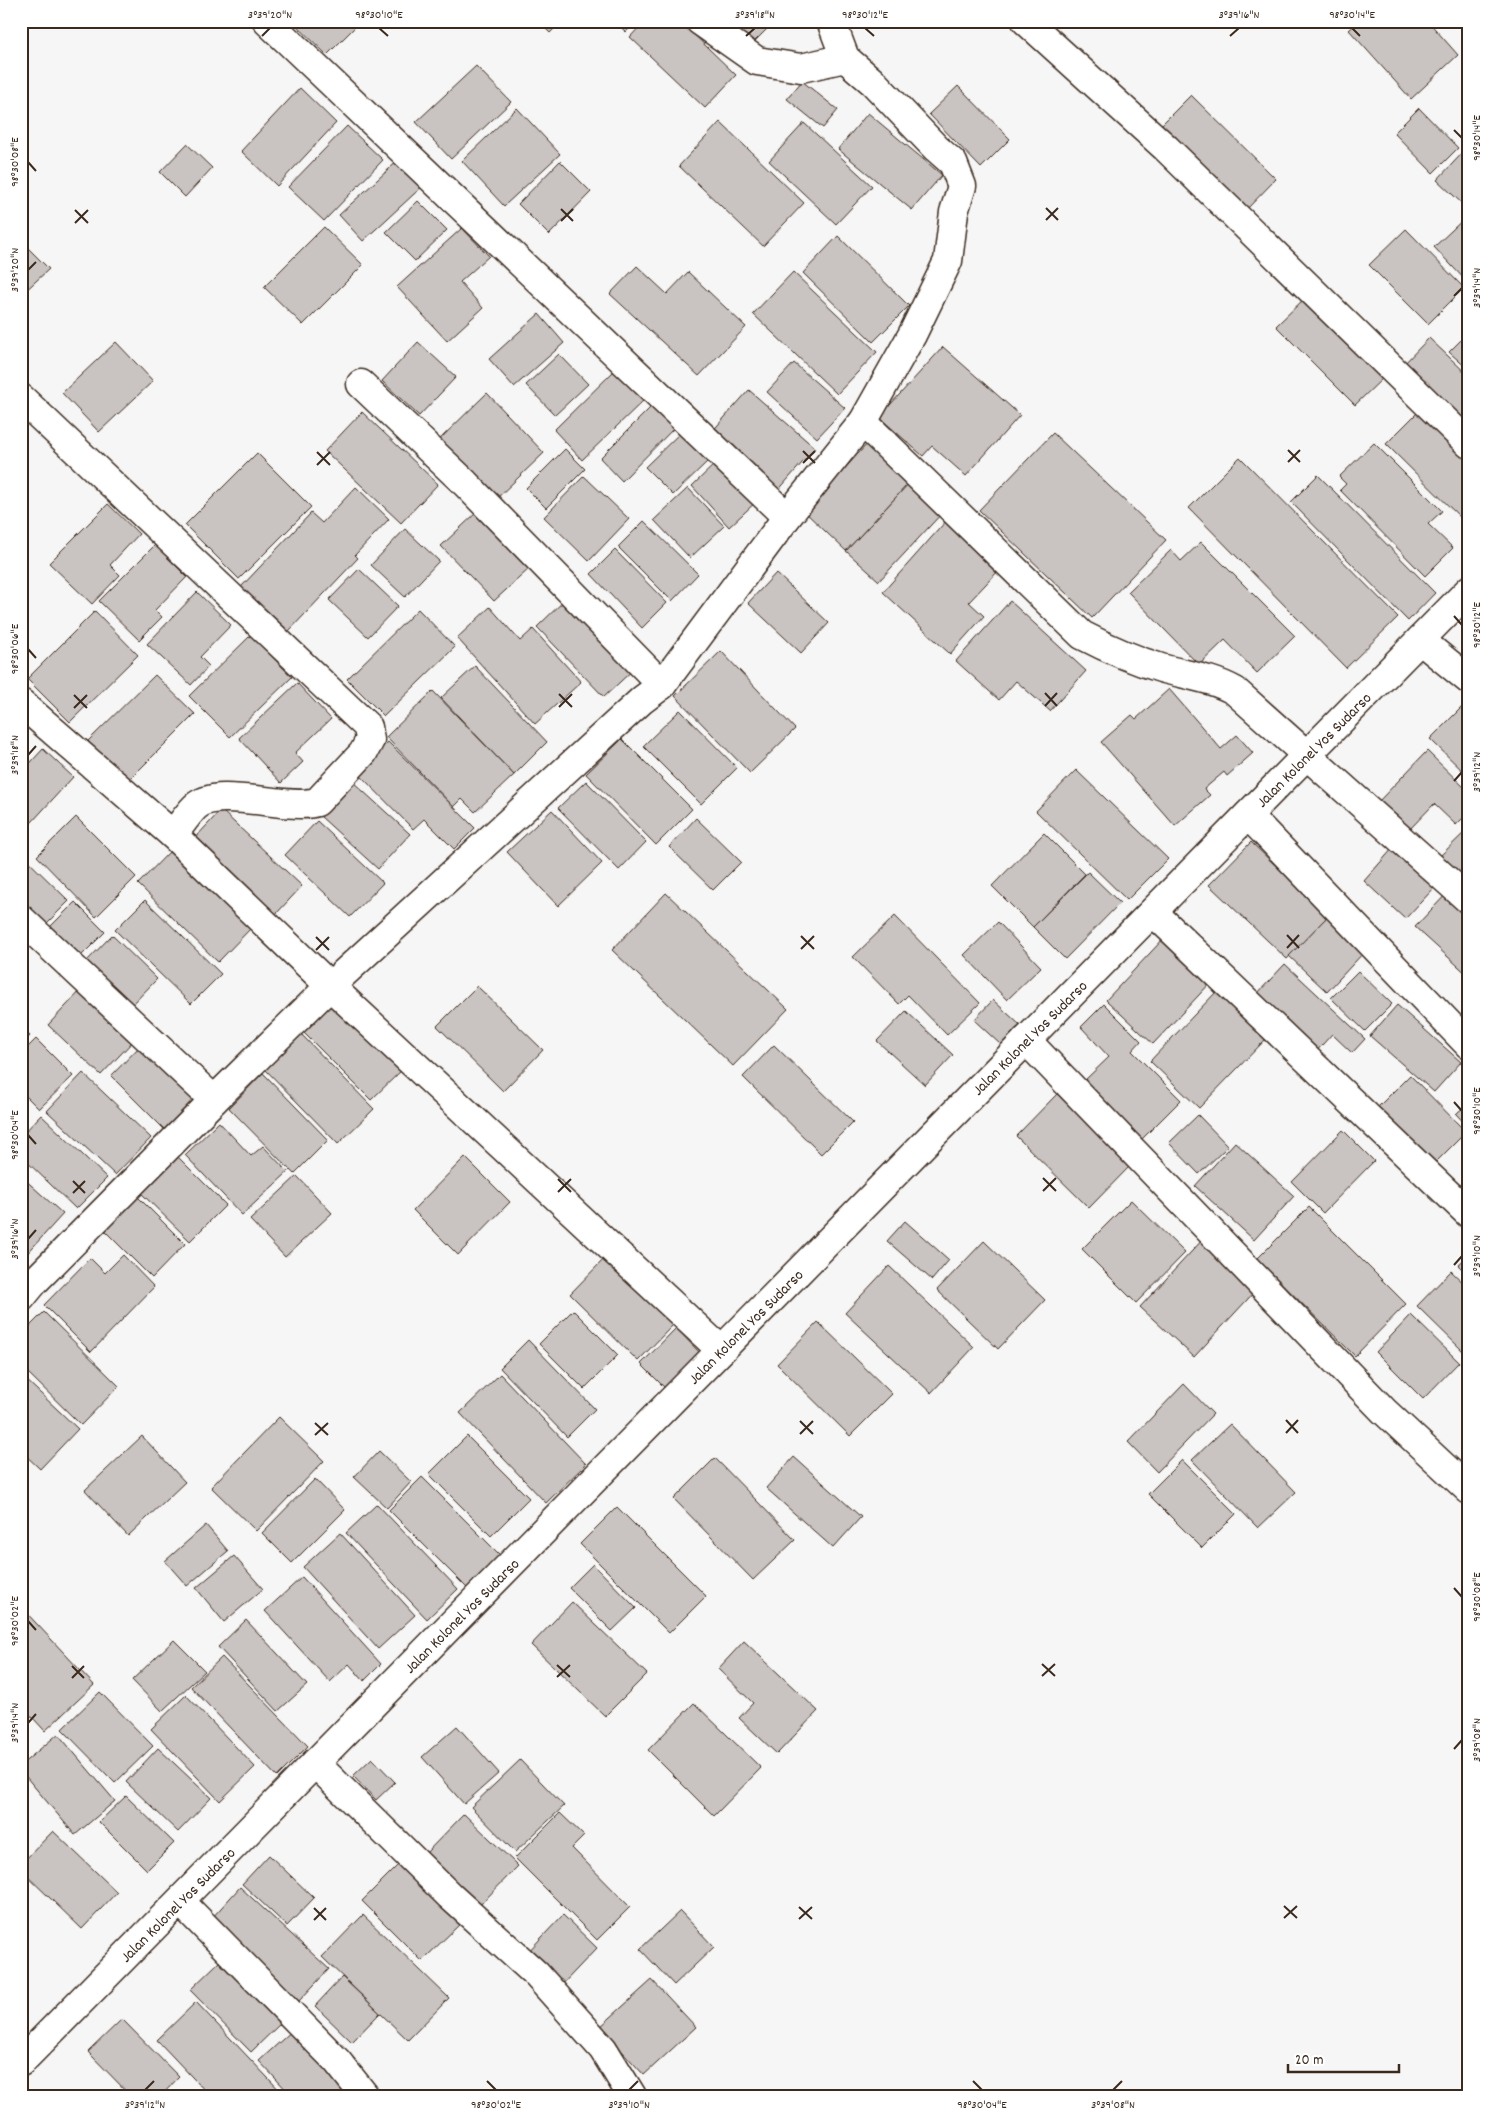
<svg xmlns="http://www.w3.org/2000/svg" width="1490" height="2117" font-family="Dekko,sans-serif">
<rect width="100%" height="100%" fill="#f7f6f6"/>
<filter id="ink" filterUnits="userSpaceOnUse"><feTurbulence type="fractalNoise" baseFrequency=".02" numOctaves="2"/><feDisplacementMap in="SourceGraphic" scale="10" xChannelSelector="R" yChannelSelector="G"/><feConvolveMatrix kernelMatrix="1 2 1 2 8 2 1 2 1" color-interpolation-filters="sRGB"/></filter>
<g filter="url(#ink)">
<g fill="#c9c3c1" stroke="#3b2a1e">
<polygon points="292,21 361,21 327,55"/>
<polygon points="538,21 562,21 550,33"/>
<polygon points="614,21 637,21 626,32"/>
<polygon points="645,21 680,21 736,75 705,108 630,37"/>
<polygon points="721,21 775,21 748,48"/>
<polygon points="1359,21 1428,21 1458,55 1411,99 1349,30"/>
<polygon points="476,66 511,102 451,159 416,122"/>
<polygon points="802,81 838,110 823,128 787,99"/>
<polygon points="958,86 1010,139 981,168 929,114"/>
<polygon points="300,88 336,123 277,186 241,151"/>
<polygon points="1191,95 1276,179 1244,212 1158,128"/>
<polygon points="517,108 560,154 504,206 462,161"/>
<polygon points="1419,108 1458,148 1433,173 1394,133"/>
<polygon points="868,113 942,175 912,210 838,149"/>
<polygon points="720,122 804,203 763,246 679,166"/>
<polygon points="804,123 872,186 836,224 769,161"/>
<polygon points="347,126 383,160 324,221 288,187"/>
<polygon points="187,144 212,168 185,197 160,172"/>
<polygon points="1469,146 1469,210 1437,180"/>
<polygon points="402,157 426,183 363,241 339,215"/>
<polygon points="560,161 591,192 549,235 518,204"/>
<polygon points="418,201 447,230 415,261 386,232"/>
<polygon points="1468,215 1469,216 1469,284 1434,247"/>
<polygon points="324,227 363,265 303,325 264,287"/>
<polygon points="462,228 489,256 460,282 483,308 447,341 397,287"/>
<polygon points="1406,229 1464,288 1428,324 1369,265"/>
<polygon points="838,236 909,306 873,342 803,273"/>
<polygon points="21,241 49,269 21,295"/>
<polygon points="637,266 667,294 688,272 746,327 699,376 610,294"/>
<polygon points="793,272 877,352 837,394 753,314"/>
<polygon points="1306,297 1385,376 1355,405 1276,326"/>
<polygon points="539,314 564,343 514,387 489,359"/>
<polygon points="1469,332 1469,370 1449,352"/>
<polygon points="1429,338 1469,376 1469,419 1462,426 1401,367"/>
<polygon points="116,342 153,381 99,432 62,393"/>
<polygon points="418,342 456,377 419,416 382,381"/>
<polygon points="943,347 1020,415 966,476 932,446 923,456 879,417"/>
<polygon points="559,354 588,384 555,415 526,385"/>
<polygon points="794,363 845,408 817,438 767,392"/>
<polygon points="616,369 645,399 582,460 554,430"/>
<polygon points="749,390 815,448 776,493 709,435"/>
<polygon points="487,393 544,453 495,500 438,441"/>
<polygon points="654,404 676,426 622,481 600,458"/>
<polygon points="1422,408 1469,454 1469,526 1386,444"/>
<polygon points="362,412 438,484 401,523 325,451"/>
<polygon points="682,431 710,459 673,495 645,467"/>
<polygon points="1053,433 1166,540 1092,618 979,510"/>
<polygon points="868,443 910,482 846,551 805,512"/>
<polygon points="1374,443 1442,511 1428,524 1453,548 1425,576 1340,490 1346,484 1339,477"/>
<polygon points="565,449 585,469 546,508 526,488"/>
<polygon points="257,453 311,507 239,579 185,525"/>
<polygon points="1240,457 1398,617 1346,668 1189,508"/>
<polygon points="720,459 758,500 729,527 692,486"/>
<polygon points="1318,475 1435,593 1408,621 1291,502"/>
<polygon points="584,476 629,519 589,561 544,517"/>
<polygon points="910,482 943,512 879,581 846,551"/>
<polygon points="356,487 389,519 355,555 358,558 288,632 241,587 311,513 322,523"/>
<polygon points="688,488 724,526 690,558 654,520"/>
<polygon points="108,504 139,534 110,565 120,575 92,604 49,563"/>
<polygon points="477,512 530,568 494,601 441,546"/>
<polygon points="947,520 1001,568 969,602 984,616 950,654 883,592"/>
<polygon points="644,521 698,574 672,601 618,547"/>
<polygon points="405,529 439,561 405,597 371,565"/>
<polygon points="1201,542 1295,636 1257,673 1225,640 1199,665 1128,592 1171,550 1181,561"/>
<polygon points="155,545 187,577 155,610 162,617 139,640 99,601"/>
<polygon points="615,550 667,603 642,628 591,574"/>
<polygon points="359,569 398,606 368,637 329,600"/>
<polygon points="776,573 829,623 801,653 748,603"/>
<polygon points="197,592 231,625 200,657 209,666 191,685 147,644"/>
<polygon points="569,596 637,666 604,697 537,627"/>
<polygon points="1010,601 1086,671 1050,711 1016,681 999,700 956,661"/>
<polygon points="490,607 520,641 533,629 581,682 535,724 457,638"/>
<polygon points="418,609 455,647 384,716 347,679"/>
<polygon points="95,611 138,655 70,722 27,679"/>
<polygon points="251,635 292,677 230,737 189,696"/>
<polygon points="721,651 795,729 750,773 675,696"/>
<polygon points="475,666 547,742 514,775 441,698"/>
<polygon points="155,675 195,714 128,781 88,741"/>
<polygon points="297,683 331,719 295,753 303,762 281,783 239,738"/>
<polygon points="1169,689 1221,749 1237,735 1253,753 1227,776 1224,772 1204,789 1210,795 1175,826 1101,742 1132,715 1136,719"/>
<polygon points="433,691 514,775 475,812 462,799 454,807 386,737"/>
<polygon points="1469,700 1469,777 1430,739"/>
<polygon points="680,710 737,768 701,804 643,746"/>
<polygon points="622,739 692,809 656,845 586,774"/>
<polygon points="388,742 475,828 454,849 424,819 413,829 357,772"/>
<polygon points="43,749 73,777 21,834 21,773"/>
<polygon points="1427,751 1469,792 1469,812 1456,825 1434,804 1408,831 1378,802"/>
<polygon points="1076,770 1168,859 1127,900 1036,811"/>
<polygon points="352,781 410,834 378,869 320,816"/>
<polygon points="586,781 646,842 619,870 558,808"/>
<polygon points="221,810 302,886 276,914 195,838"/>
<polygon points="552,810 602,863 558,906 507,852"/>
<polygon points="76,817 136,877 96,917 37,856"/>
<polygon points="696,818 741,862 713,890 669,847"/>
<polygon points="317,821 383,883 350,917 285,855"/>
<polygon points="1469,828 1469,886 1439,857"/>
<polygon points="1044,833 1085,874 1033,927 992,886"/>
<polygon points="1251,842 1328,916 1287,959 1209,885"/>
<polygon points="173,848 253,926 218,962 138,884"/>
<polygon points="1393,848 1436,886 1405,919 1364,881"/>
<polygon points="21,854 69,901 39,931 21,914"/>
<polygon points="1088,872 1120,903 1065,959 1033,927"/>
<polygon points="1450,890 1469,907 1469,976 1415,927"/>
<polygon points="666,893 788,1009 733,1066 612,950"/>
<polygon points="145,900 221,974 191,1004 115,930"/>
<polygon points="75,902 105,932 75,962 45,932"/>
<polygon points="895,916 980,1003 947,1035 908,995 899,1004 853,957"/>
<polygon points="1328,916 1365,951 1327,992 1289,956"/>
<polygon points="998,922 1041,967 1007,1000 964,955"/>
<polygon points="21,924 37,940 21,955"/>
<polygon points="112,935 157,979 130,1007 85,963"/>
<polygon points="1166,936 1213,980 1153,1044 1106,1000"/>
<polygon points="1285,964 1365,1039 1352,1053 1332,1034 1314,1054 1254,997"/>
<polygon points="1358,971 1392,1004 1365,1031 1331,998"/>
<polygon points="477,986 543,1050 503,1091 437,1026"/>
<polygon points="83,988 136,1038 101,1075 48,1025"/>
<polygon points="1218,990 1267,1038 1199,1108 1150,1061"/>
<polygon points="337,999 405,1067 371,1100 303,1032"/>
<polygon points="993,1000 1020,1025 1001,1045 974,1020"/>
<polygon points="1104,1004 1141,1041 1132,1051 1181,1100 1142,1139 1084,1081 1109,1057 1081,1027"/>
<polygon points="1397,1005 1461,1062 1434,1092 1370,1036"/>
<polygon points="906,1011 953,1055 925,1085 877,1041"/>
<polygon points="21,1027 30,1036 21,1045"/>
<polygon points="299,1032 374,1109 338,1144 263,1067"/>
<polygon points="36,1039 73,1076 39,1109 21,1091 21,1054"/>
<polygon points="145,1041 200,1096 165,1130 111,1076"/>
<polygon points="774,1045 853,1122 821,1154 743,1077"/>
<polygon points="83,1073 151,1138 115,1175 47,1111"/>
<polygon points="263,1073 328,1140 294,1174 229,1108"/>
<polygon points="1410,1075 1466,1132 1434,1164 1378,1107"/>
<polygon points="1057,1094 1130,1166 1089,1208 1016,1136"/>
<polygon points="1469,1102 1469,1128 1456,1114"/>
<polygon points="41,1115 107,1178 76,1209 21,1156 21,1136"/>
<polygon points="1198,1115 1228,1146 1199,1174 1169,1143"/>
<polygon points="219,1122 251,1156 263,1146 288,1172 242,1215 185,1155"/>
<polygon points="1343,1130 1374,1161 1323,1213 1292,1182"/>
<polygon points="1235,1142 1294,1196 1254,1240 1195,1186"/>
<polygon points="174,1153 226,1205 190,1241 138,1190"/>
<polygon points="465,1157 510,1202 458,1255 413,1210"/>
<polygon points="21,1176 63,1214 23,1258 21,1256"/>
<polygon points="297,1176 332,1213 285,1257 250,1220"/>
<polygon points="136,1195 185,1244 152,1278 102,1228"/>
<polygon points="1131,1200 1185,1253 1136,1303 1082,1249"/>
<polygon points="1309,1207 1406,1304 1355,1356 1257,1259"/>
<polygon points="905,1221 949,1260 932,1280 887,1241"/>
<polygon points="1206,1236 1260,1286 1194,1357 1140,1307"/>
<polygon points="984,1241 1045,1300 998,1349 937,1290"/>
<polygon points="123,1255 154,1287 91,1352 44,1305 90,1258 105,1273"/>
<polygon points="1469,1255 1469,1276 1458,1265"/>
<polygon points="606,1257 674,1324 638,1361 570,1294"/>
<polygon points="889,1266 974,1347 931,1393 845,1313"/>
<polygon points="1451,1271 1469,1288 1467,1355 1417,1306"/>
<polygon points="573,1310 618,1355 584,1389 539,1344"/>
<polygon points="44,1312 119,1386 81,1425 21,1366 21,1335"/>
<polygon points="1411,1315 1459,1362 1423,1399 1376,1352"/>
<polygon points="818,1322 892,1394 850,1436 777,1364"/>
<polygon points="676,1328 702,1355 667,1390 641,1364"/>
<polygon points="528,1340 595,1409 567,1437 500,1368"/>
<polygon points="500,1374 586,1464 546,1503 460,1413"/>
<polygon points="21,1375 78,1429 40,1469 21,1451"/>
<polygon points="1184,1384 1213,1414 1157,1472 1128,1442"/>
<polygon points="279,1417 324,1461 256,1531 211,1487"/>
<polygon points="1230,1424 1296,1492 1258,1528 1192,1460"/>
<polygon points="142,1436 185,1482 128,1536 85,1490"/>
<polygon points="467,1436 529,1498 491,1536 429,1474"/>
<polygon points="379,1451 411,1482 387,1508 354,1477"/>
<polygon points="794,1457 861,1517 833,1548 766,1488"/>
<polygon points="715,1458 795,1540 753,1580 674,1499"/>
<polygon points="1182,1460 1236,1514 1202,1548 1148,1494"/>
<polygon points="422,1477 502,1557 469,1590 389,1510"/>
<polygon points="315,1479 345,1510 292,1563 262,1533"/>
<polygon points="377,1504 458,1589 427,1619 346,1533"/>
<polygon points="617,1507 706,1596 669,1633 580,1544"/>
<polygon points="206,1525 228,1551 187,1586 165,1561"/>
<polygon points="340,1533 415,1615 378,1649 303,1567"/>
<polygon points="234,1556 263,1589 224,1622 196,1588"/>
<polygon points="593,1564 636,1608 612,1631 569,1588"/>
<polygon points="302,1577 381,1664 364,1681 349,1664 330,1682 265,1611"/>
<polygon points="572,1602 647,1674 605,1716 531,1645"/>
<polygon points="21,1607 94,1685 45,1731 21,1705"/>
<polygon points="246,1620 307,1685 278,1711 218,1647"/>
<polygon points="174,1640 205,1671 162,1711 132,1680"/>
<polygon points="744,1641 818,1711 777,1754 739,1718 753,1703 718,1669"/>
<polygon points="222,1657 308,1746 277,1777 191,1687"/>
<polygon points="100,1692 153,1746 115,1783 62,1729"/>
<polygon points="186,1695 255,1767 220,1801 151,1729"/>
<polygon points="694,1703 761,1768 714,1816 648,1750"/>
<polygon points="457,1726 499,1773 464,1804 422,1757"/>
<polygon points="58,1734 115,1801 75,1835 21,1771 21,1765"/>
<polygon points="158,1748 211,1798 178,1832 126,1782"/>
<polygon points="372,1758 395,1782 376,1800 353,1776"/>
<polygon points="520,1760 564,1806 515,1852 471,1807"/>
<polygon points="126,1796 174,1843 147,1870 99,1822"/>
<polygon points="560,1813 584,1836 572,1848 630,1907 597,1940 515,1858"/>
<polygon points="464,1814 518,1866 478,1907 424,1855"/>
<polygon points="53,1831 117,1892 82,1929 21,1870 21,1864"/>
<polygon points="269,1855 314,1898 287,1926 242,1884"/>
<polygon points="403,1860 463,1921 422,1961 362,1901"/>
<polygon points="240,1887 329,1969 299,2001 211,1919"/>
<polygon points="680,1911 714,1947 674,1985 640,1949"/>
<polygon points="363,1915 449,1998 408,2040 322,1957"/>
<polygon points="563,1915 597,1948 557,1990 523,1957"/>
<polygon points="221,1960 282,2022 251,2052 190,1990"/>
<polygon points="342,1977 380,2013 352,2042 315,2006"/>
<polygon points="652,1980 696,2027 644,2075 600,2027"/>
<polygon points="196,2002 285,2096 210,2096 157,2040"/>
<polygon points="122,2019 179,2077 161,2096 131,2096 88,2052"/>
<polygon points="295,2028 352,2090 347,2096 292,2096 259,2061"/>
</g>
<g fill="none" stroke-linecap="round" stroke-linejoin="round">
<defs>
<g id="minor">
<polyline points="267,21 787,517"/>
<polyline points="700,21 757,61 801,68 845,58"/>
<polyline points="831,21 845,58 874,83 936,148 953,163 962,186 954,212 948,261 912,335 863,422"/>
<polyline points="1026,21 1166,148 1469,444"/>
<polyline points="361,384 465,483 662,685"/>
<path d="M21 398 368 727 370 740 363 753 317 802C286 811 217 785 195 807 187 815 180 826 173 835"/>
<polyline points="1420,640 1469,680"/>
<polyline points="21,703 173,835 330,986 721,1350"/>
<polyline points="1248,815 1469,1045"/>
<polyline points="1153,912 1469,1214"/>
<polyline points="21,919 214,1100"/>
<polyline points="1026,1040 1384,1411 1469,1490"/>
<path d="M21 1298 35 1281 214 1100 330 986 642 700 662 685 787 517 863 422 1082 635C1107 648 1134 660 1161 668 1186 675 1212 678 1235 691L1469 900"/>
<polyline points="315,1763 450,1896 536,1974 603,2049 632,2096"/>
<polyline points="180,1901 337,2061 365,2096"/>
</g>
<polyline id="tertiary" points="21,2062 1469,590"/>
</defs>
<use href="#minor" stroke="#3b2a1e" stroke-width="31"/>
<use href="#tertiary" stroke="#3b2a1e" stroke-width="31"/>
<use href="#minor" stroke="#fff" stroke-width="28"/>
<use href="#tertiary" stroke="#fff" stroke-width="28"/>
</g>
</g>
<path fill="none" stroke="#3b2a1e" stroke-width="2" d="M379 28 388 36M865 28 874 36M1352 28 1360 36M262 36 270 28M746 36 755 28M1230 36 1239 28M1454 130 1462 138M28 162 36 171M1046 208 1058 220M561 209 573 221M75 210 88 223M1046 220 1058 208M561 221 573 209M75 223 88 210M28 270 36 262M1454 296 1462 288M1288 450 1300 462M803 451 815 463M317 452 330 465M1288 462 1300 450M803 463 815 451M317 465 330 452M1454 616 1462 625M28 649 36 658M1045 693 1057 706M559 694 572 707M74 695 87 708M1045 706 1057 693M559 707 572 694M74 708 87 695M28 755 36 746M1454 781 1462 772M1287 935 1299 948M801 936 814 949M316 937 329 950M1287 948 1299 935M801 949 814 936M316 950 329 937M1454 1102 1462 1111M28 1135 36 1144M1043 1178 1056 1191M558 1179 571 1192M73 1181 85 1193M1043 1191 1056 1178M558 1192 571 1179M73 1193 85 1181M28 1239 36 1230M1454 1265 1462 1256M1286 1420 1298 1433M800 1421 813 1434M315 1423 328 1435M1286 1433 1298 1420M800 1434 813 1421M315 1435 328 1423M1454 1588 1462 1597M28 1621 36 1630M1042 1664 1055 1676M557 1665 570 1677M72 1666 84 1678M1042 1676 1055 1664M557 1677 570 1665M72 1678 84 1666M28 1723 36 1714M1454 1749 1462 1740M1284 1906 1297 1918M799 1907 812 1919M314 1908 326 1920M1284 1918 1297 1906M799 1919 812 1907M314 1920 326 1908M487 2081 496 2090M973 2081 982 2090M145 2090 154 2081M629 2090 638 2081M1113 2090 1122 2081"/>
<g text-anchor="middle" stroke-width="5" stroke-linejoin="round" paint-order="stroke">
<g font-size="16" fill="#3b2a1e" stroke="#fff">
<text transform="translate(1313 749) rotate(-45)" y="6">Jalan Kolonel Yos Sudarso</text>
<text transform="translate(1029 1037) rotate(-45)" y="6">Jalan Kolonel Yos Sudarso</text>
<text transform="translate(745 1326) rotate(-45)" y="6">Jalan Kolonel Yos Sudarso</text>
<text transform="translate(461 1615) rotate(-45)" y="6">Jalan Kolonel Yos Sudarso</text>
<text transform="translate(177 1904) rotate(-45)" y="6">Jalan Kolonel Yos Sudarso</text>
</g>
</g>
<rect width="1490" height="2117" fill="none" stroke="#fff" stroke-width="55"/>
<path d="M1288 2064v8h111v-8" fill="none" stroke="#3b2a1e" stroke-width="2.5"/>
<text x="1295" y="2064" font-size="15" fill="#3b2a1e" stroke="#ffffff" stroke-width="4" paint-order="stroke">20 m</text>
<rect x="28" y="28" width="1434" height="2062" fill="none" stroke="#3b2a1e" stroke-width="2"/>
<g font-size="12" text-anchor="middle" fill="#3b2a1e">
<text x="270" y="18">3°39'20"N</text>
<text x="379" y="18">98°30'10"E</text>
<text x="755" y="18">3°39'18"N</text>
<text x="865" y="18">98°30'12"E</text>
<text x="1239" y="18">3°39'16"N</text>
<text x="1352" y="18">98°30'14"E</text>
<text transform="translate(1476 138) rotate(-90)" y="4">98°30'14"E</text>
<text transform="translate(14 162) rotate(-90)" y="4">98°30'08"E</text>
<text transform="translate(14 270) rotate(-90)" y="4">3°39'20"N</text>
<text transform="translate(1476 288) rotate(-90)" y="4">3°39'14"N</text>
<text transform="translate(1476 625) rotate(-90)" y="4">98°30'12"E</text>
<text transform="translate(14 649) rotate(-90)" y="4">98°30'06"E</text>
<text transform="translate(14 755) rotate(-90)" y="4">3°39'18"N</text>
<text transform="translate(1476 772) rotate(-90)" y="4">3°39'12"N</text>
<text transform="translate(1476 1111) rotate(-90)" y="4">98°30'10"E</text>
<text transform="translate(14 1135) rotate(-90)" y="4">98°30'04"E</text>
<text transform="translate(14 1239) rotate(-90)" y="4">3°39'16"N</text>
<text transform="translate(1476 1256) rotate(-90)" y="4">3°39'10"N</text>
<text transform="translate(1476 1597) rotate(-90)" y="4">98°30'08"E</text>
<text transform="translate(14 1621) rotate(-90)" y="4">98°30'02"E</text>
<text transform="translate(14 1723) rotate(-90)" y="4">3°39'14"N</text>
<text transform="translate(1476 1740) rotate(-90)" y="4">3°39'08"N</text>
<text x="145" y="2108">3°39'12"N</text>
<text x="496" y="2108">98°30'02"E</text>
<text x="629" y="2108">3°39'10"N</text>
<text x="982" y="2108">98°30'04"E</text>
<text x="1113" y="2108">3°39'08"N</text>
</g>
</svg>
